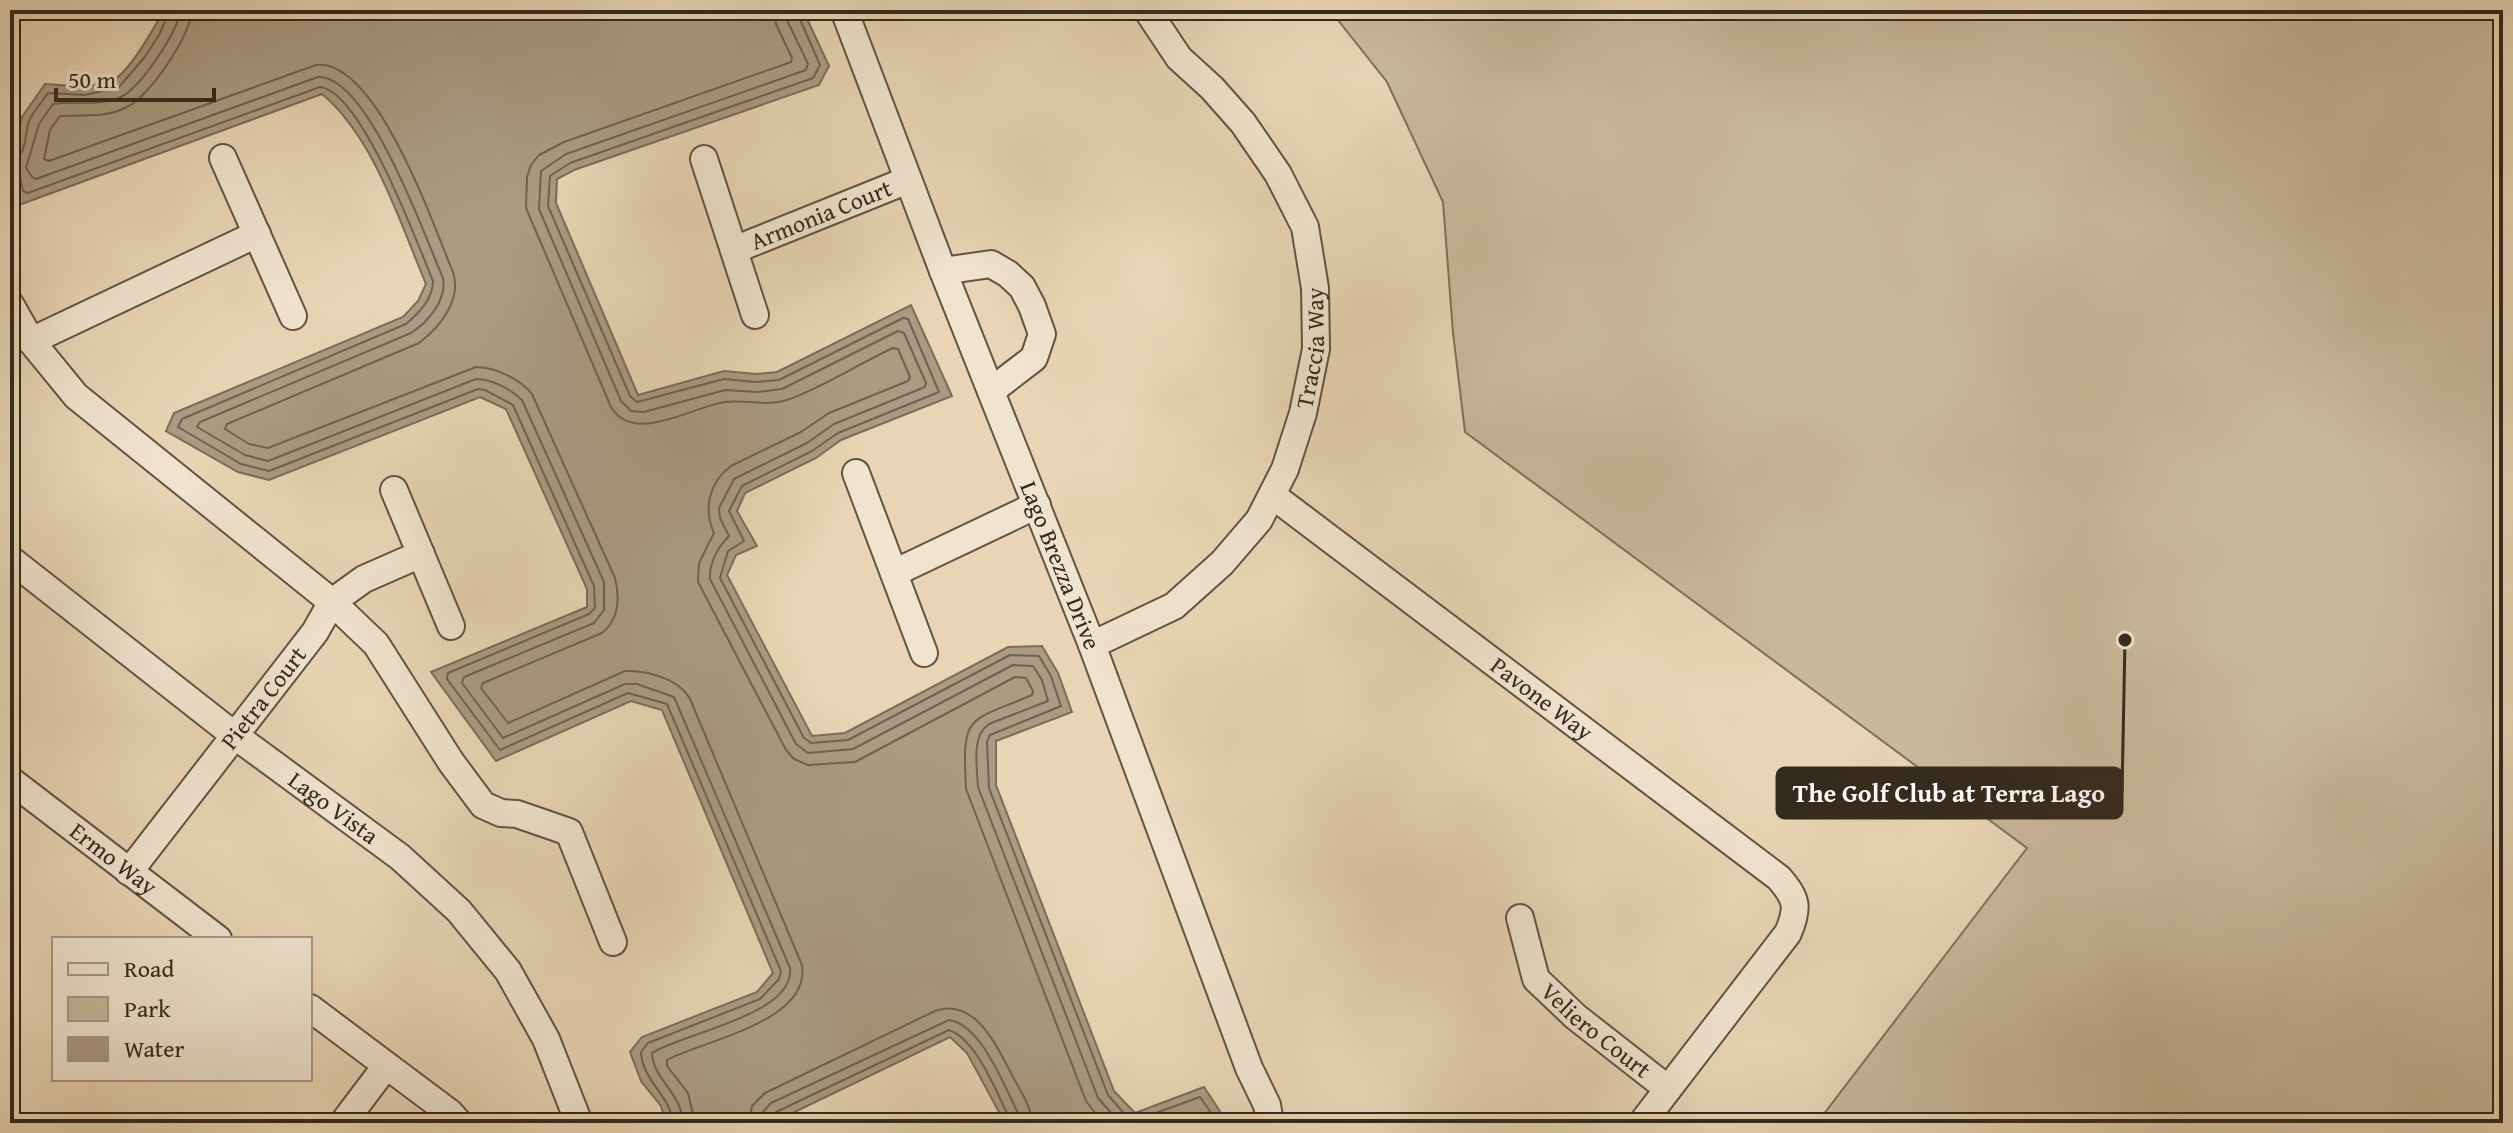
<svg xmlns="http://www.w3.org/2000/svg" width="2513" height="1133" font-family="'Gentium Book Plus',serif">
<rect width="100%" height="100%" fill="#e9d5b5"/>
<filter id="stains"><feTurbulence type="fractalNoise" baseFrequency=".0025" numOctaves="4"/><feColorMatrix values="0 0 0 0 .2 0 0 0 0 .09 0 0 0 0 .02 0 0 0 .5 -.17"/></filter>
<radialGradient id="worn" r=".72"><stop offset=".6" stop-color="#630" stop-opacity="0"/><stop offset="1" stop-color="#630" stop-opacity=".3"/></radialGradient>
<polygon fill="#cab89b" stroke="#7f705c" stroke-width="2" points="1330,10 2503,10 2503,1123 1817,1123 2027,848 1465,432 1453,333 1443,202 1387,82"/>
<path fill="#ab9b82" stroke="#7b6d5a" stroke-width="2" d="M164 10H803L829 66 819 85 574 170 557 179 556 203 638 395 724 371 756 374 777 372 911 305 952 396 841 440 816 458 745 493 737 511 757 546 736 555 727 575 812 736 845 733 1008 647 1042 646 1058 673 1072 712 996 741V785L1114 1091 1135 1113 1204 1087 1223 1116 1222 1123H1005L967 1053 950 1037 772 1123H666L661 1106 641 1081 630 1052 642 1037 757 992 773 973 662 710 631 701 496 761 431 672 587 607V589L506 409 480 397 269 480 238 472 166 431 174 413 403 317 418 301 426 284C400 223 374 137 322 94L16 206 12 157 22 117 45 84C66 85 92 90 113 80 130 72 154 28 164 10Z"/>
<g fill="none" stroke-linecap="round" stroke-linejoin="round">
<g stroke="#706250" stroke-width="2">
<path d="M180 10C179 31 140 88 121 97 98 107 76 100 53 104L39 124 26 168 32 177 36 179 318 77C368 75 425 237 443 278 447 300 428 322 411 333L200 422 197 427 245 455 268 461 476 379C491 379 511 389 522 400L604 582V610L594 623 464 677 462 683 503 738 625 684H637L674 697 790 968C795 1015 683 1033 652 1053 653 1080 681 1091 683 1123"/>
<path d="M192 10C191 35 150 96 127 107 106 118 82 115 60 116L50 130 44 159 49 161 316 65C377 59 433 225 453 272 462 300 440 327 419 343L227 424 225 429 249 444 268 448 476 367C495 367 520 379 532 394L615 578C620 598 619 620 602 633L483 683 481 688 508 723 625 671C647 670 679 679 690 699L802 965C811 1022 704 1040 667 1060V1066L688 1093 695 1123"/>
<path d="M774 10 776 24 792 58 791 62 564 142 539 155 531 165 527 177 526 208 611 407C634 445 691 407 725 402 745 399 766 407 787 400 820 389 860 363 893 348L898 349 910 377 908 381 829 413 801 432 731 466C709 482 703 509 714 533L699 563 698 582 786 750 794 759 808 765 855 762 1015 677 1026 678 1033 691 1032 695C967 723 962 712 966 789L1086 1101 1103 1123"/>
<path d="M786 10 787 20 808 64 806 70 566 154 541 171 539 209 621 401 631 411 644 412 725 390 757 392 782 389 898 331 904 333 926 383 925 387 834 424 807 443 734 479 719 508 720 518 729 536C718 547 709 563 710 579L796 744 808 753 853 749 1013 665 1033 666 1042 680 1048 701 989 724C971 736 977 767 978 787L1098 1098 1120 1123"/>
<polyline points="796,10 820,65 813,78 570,163 550,176 548,206 630,396 637,402 724,379 755,382 779,380 903,318 908,319 939,392 838,433 812,451 742,486 729,511 744,541 728,551 720,578 804,738 811,743 848,740 1010,655 1039,656 1051,676 1061,706 990,735 987,742 989,788 1108,1095 1128,1118 1136,1120 1200,1097 1214,1117 1214,1123"/>
<path d="M10 160C28 157 24 135 29 121 33 111 42 102 48 93L85 95 119 87 144 58 159 35 170 10"/>
<path d="M10 173 20 177 23 191 28 193 320 87C362 92 417 243 433 281 433 299 419 313 406 324L182 419 178 427 241 464 269 471 478 389 485 390 513 405 594 586 595 608 589 614 448 673 447 679 500 750 628 693 667 704 781 971 779 979 760 999 648 1043 641 1052C642 1080 670 1095 673 1123"/>
<path d="M749 1123 752 1106 765 1093 935 1011C976 996 998 1049 1013 1077 1021 1092 1031 1106 1032 1123"/>
<path d="M761 1123 763 1112 771 1103 949 1020C982 1025 1004 1086 1018 1113L1020 1123"/>
<path d="M771 1123 776 1112 949 1030C977 1040 996 1092 1009 1117L1010 1123"/>
</g>
<defs>
<g id="minor">
<path id="s1" d="M844 10 943 271 1092 645 1249 1068 1267 1105 1270 1123"/>
<polyline points="223,158 293,316"/>
<polyline points="704,159 755,315"/>
<path id="s2" d="M734 250 908 180"/>
<polyline points="943,271 991,264 1008,274 1022,287 1032,306 1042,334 1034,358 991,391"/>
<polyline points="10,304 31,341 76,396 332,602 376,644 451,762 483,805 501,813 517,814 569,832 613,942"/>
<polyline points="31,341 257,234"/>
<polyline points="856,473 924,653"/>
<polyline points="394,490 451,626"/>
<path id="s3" d="M1272 495 1779 878C1797 899 1799 907 1788 933L1642 1123"/>
<path id="s4" d="M10 559 234 735 400 857 459 911 508 971 546 1039 579 1123"/>
<polyline points="894,573 1037,505"/>
<path id="s5" d="M1092 645 1174 606 1222 563 1259 520 1285 469 1303 413 1316 349 1315 288 1305 227 1278 174 1243 123 1212 88 1179 58 1147 10"/>
<path id="s6" d="M10 780 218 939"/>
<path id="s7" d="M129 872 315 632 332 602 364 579 421 554"/>
<path id="s8" d="M1520 918 1536 979 1576 1017 1668 1089"/>
<polyline points="310,1008 450,1113 459,1123"/>
<polyline points="343,1123 386,1066"/>
</g>
</defs>
<use href="#minor" stroke="#615444" stroke-width="30"/>
<use href="#minor" stroke="#f1e4cf" stroke-width="26"/>
</g>
<g text-anchor="middle" stroke-width="6" stroke-linejoin="round" paint-order="stroke">
<g font-size="24" fill="#34291e" stroke="#f1e4cf">
<text dy="8" stroke="none"><textPath href="#s2" startOffset="94">Armonia Court</textPath></text>
<text dy="8" stroke="none"><textPath href="#s5" startOffset="394">Traccia Way</textPath></text>
<text dy="8" stroke="none"><textPath href="#s1" startOffset="596">Lago Brezza Drive</textPath></text>
<text dy="8" stroke="none"><textPath href="#s7" startOffset="220">Pietra Court</textPath></text>
<text dy="8" stroke="none"><textPath href="#s3" startOffset="338">Pavone Way</textPath></text>
<text dy="8" stroke="none"><textPath href="#s4" startOffset="408">Lago Vista</textPath></text>
<text dy="8" stroke="none"><textPath href="#s6" startOffset="130">Ermo Way</textPath></text>
<text dy="8" stroke="none"><textPath href="#s8" startOffset="142">Veliero Court</textPath></text>
</g>
</g>
<path fill="none" stroke="#34291e" stroke-width="3" d="M2125 640L2122 793"/>
<circle fill="#34291e" stroke="#f1e4cf" stroke-width="3" cx="2125" cy="640" r="8"/>
<rect fill="#34291e" stroke="#34291e" stroke-width="3" x="1777" y="768" width="345" height="50" rx="8"/>
<g font-size="26" text-anchor="middle" font-weight="bold" fill="#fff">
<text x="1949" y="802">The Golf Club at Terra Lago</text>
</g>
<rect width="2513" height="1133" fill="none" stroke="#e9d5b5" stroke-width="40"/>
<rect x="12" y="12" width="2489" height="1109" fill="none" stroke="#34291e" stroke-width="4"/>
<rect x="20" y="20" width="2473" height="1093" fill="none" stroke="#34291e" stroke-width="2"/>
<rect x="52" y="937" width="260" height="144" fill="#f1e4cf" stroke="#a59988" stroke-width="2"/>
<rect x="68" y="963" width="40" height="12" fill="#f1e4cf" stroke="#a59988" stroke-width="2"/>
<text x="124" y="977" font-size="24" fill="#34291e">Road</text>
<rect x="68" y="997" width="40" height="24" fill="#cab89b" stroke="#a59988" stroke-width="2"/>
<text x="124" y="1017" font-size="24" fill="#34291e">Park</text>
<rect x="68" y="1037" width="40" height="24" fill="#ab9b82" stroke="#a59988" stroke-width="2"/>
<text x="124" y="1057" font-size="24" fill="#34291e">Water</text>
<path d="M56 88v12h158v-12" fill="none" stroke="#34291e" stroke-width="4"/>
<text x="68" y="88" font-size="24" fill="#34291e" stroke="#f1e4cf" stroke-width="6" paint-order="stroke">50 m</text>
<rect width="100%" height="100%" filter="url(#stains)"/>
<rect width="100%" height="100%" fill="url(#worn)"/>
</svg>
